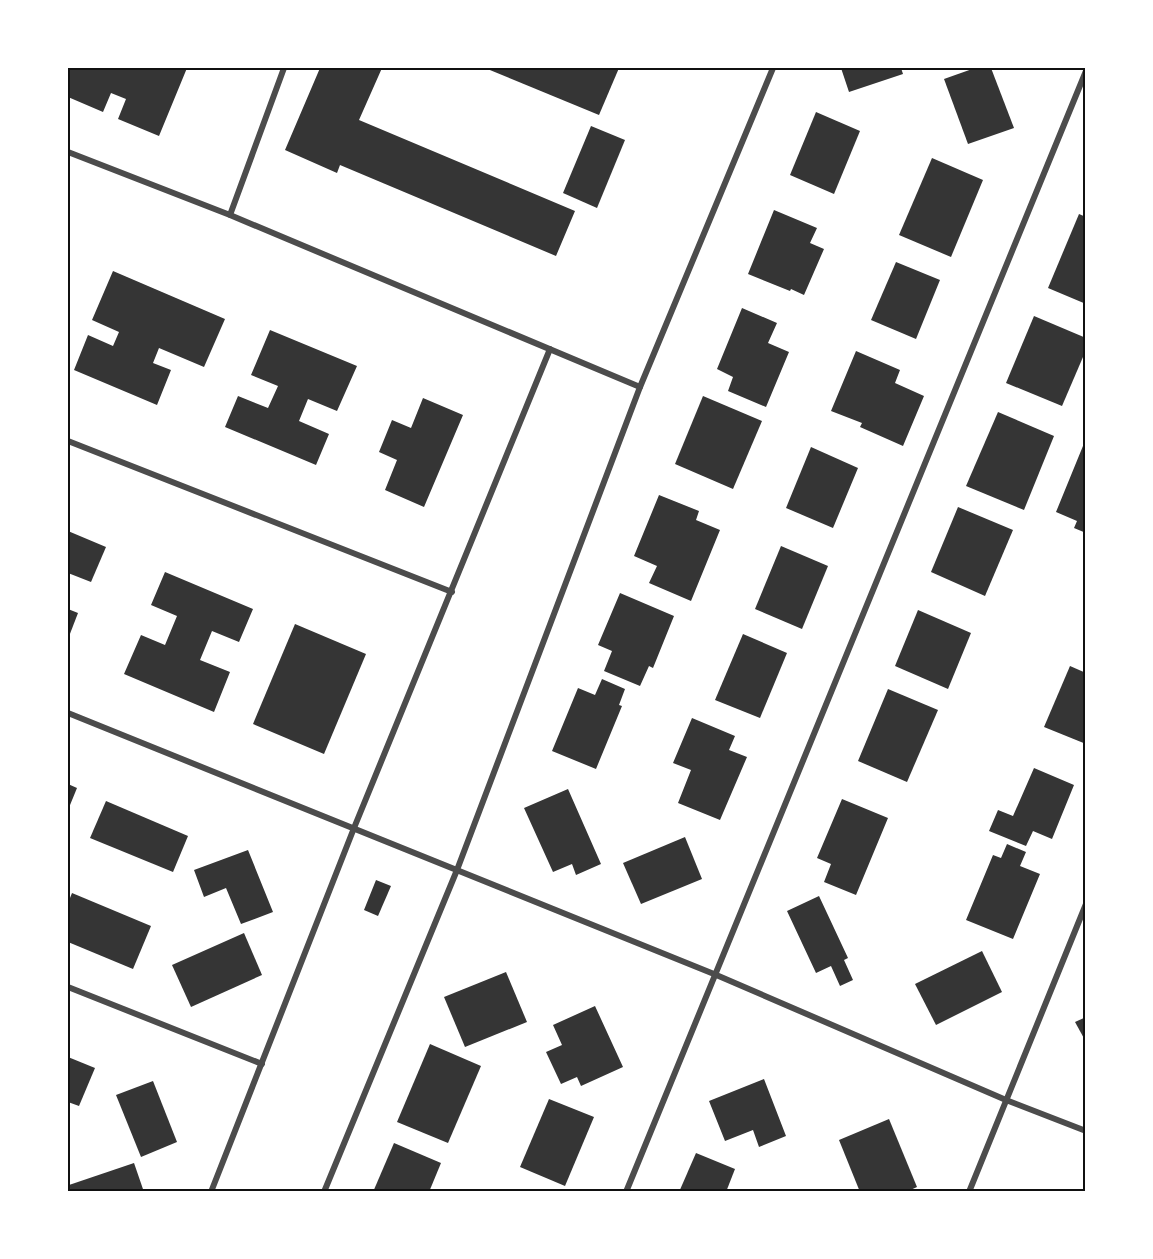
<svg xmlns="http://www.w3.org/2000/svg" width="1153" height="1259" font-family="'Sofia Sans Condensed',sans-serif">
<rect width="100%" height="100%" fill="#fff"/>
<g fill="#353535">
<polygon points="68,68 187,68 159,136 118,119 126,99 111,93 103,112 68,97"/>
<polygon points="320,68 382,68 359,120 575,211 556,256 340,165 337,173 285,150"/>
<polygon points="485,68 619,68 599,115"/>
<polygon points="841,68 901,68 903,74 849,92"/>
<polygon points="975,68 991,68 1014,128 968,144 944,79"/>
<polygon points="816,112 860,131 834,194 790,175"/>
<polygon points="591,126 625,140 597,208 563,193"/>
<polygon points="932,158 983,180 951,257 899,235"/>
<polygon points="774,210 817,228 810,243 824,249 804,295 791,289 790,291 748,274"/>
<polygon points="1079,214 1086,217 1086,304 1048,288"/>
<polygon points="896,262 940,280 916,339 871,320"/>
<polygon points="113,271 225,319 204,367 159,348 153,363 171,370 157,405 74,370 88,335 113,346 119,332 92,320"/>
<polygon points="742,308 777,323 768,343 789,352 766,407 728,391 733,377 717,369"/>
<polygon points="1034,316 1086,338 1086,350 1062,406 1006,383"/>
<polygon points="270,330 357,366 337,411 308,399 299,421 329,434 316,465 225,427 238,396 268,408 278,386 251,375"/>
<polygon points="856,351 900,370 895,383 924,396 903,446 860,427 862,423 831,411"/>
<polygon points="703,396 762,421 733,489 675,464"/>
<polygon points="423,398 463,415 424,507 385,490 397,460 379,452 392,420 411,428"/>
<polygon points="998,412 1054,436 1024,510 966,486"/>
<polygon points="1085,441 1086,441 1086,533 1074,528 1077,521 1056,512"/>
<polygon points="811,447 858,468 833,528 786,508"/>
<polygon points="659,495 699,511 696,520 720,530 691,601 649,583 657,566 634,556"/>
<polygon points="958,507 1013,530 985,596 931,572"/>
<polygon points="68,531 106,547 91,582 68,573"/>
<polygon points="781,546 828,566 802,629 755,609"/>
<polygon points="165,572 253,609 239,642 212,631 200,660 230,672 214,712 124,674 141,635 165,645 177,616 151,605"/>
<polygon points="620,593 674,616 653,668 649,666 640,686 604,671 612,651 598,645"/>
<polygon points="68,609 78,613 68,639"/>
<polygon points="918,610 971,633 948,689 895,666"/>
<polygon points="295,624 366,654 324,754 253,724"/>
<polygon points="743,634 787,653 760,718 715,700"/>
<polygon points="1070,666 1086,673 1086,744 1044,727"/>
<polygon points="602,679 625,689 619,705 622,706 596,769 552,751 578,688 595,695"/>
<polygon points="888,689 938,710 907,782 858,761"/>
<polygon points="692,718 735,736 729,750 747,757 720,820 678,803 691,770 673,763"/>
<polygon points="1034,768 1074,785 1052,839 1033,831 1026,846 989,831 998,810 1013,816"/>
<polygon points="68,784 77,788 68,810"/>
<polygon points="568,789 601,864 576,875 572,864 553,872 524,808"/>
<polygon points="842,799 888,818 856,895 824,882 831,864 817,858"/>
<polygon points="106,801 188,836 173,872 90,838"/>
<polygon points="685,837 702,879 641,904 623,863"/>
<polygon points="1007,844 1026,852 1020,866 1040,874 1013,939 966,920 993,855 1001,858"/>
<polygon points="248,850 273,912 241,924 226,888 204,897 194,870"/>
<polygon points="376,880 391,886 378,916 364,910"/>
<polygon points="72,893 151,926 133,969 68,942 68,903"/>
<polygon points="819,896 848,958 844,960 853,980 840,986 831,966 816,973 787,911"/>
<polygon points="244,933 262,975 191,1007 172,965"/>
<polygon points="982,951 1002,992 936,1025 915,984"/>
<polygon points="506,972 527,1022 465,1047 444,997"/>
<polygon points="595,1006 623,1067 581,1086 577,1077 561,1084 546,1052 562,1045 553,1025"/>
<polygon points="1086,1017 1086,1042 1075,1022"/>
<polygon points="430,1044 481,1066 448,1143 397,1122"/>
<polygon points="68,1057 95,1068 79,1106 68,1102"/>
<polygon points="764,1079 786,1136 759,1147 753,1130 725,1141 709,1101"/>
<polygon points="153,1081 177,1142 141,1157 116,1095"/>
<polygon points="549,1099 594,1117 565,1186 520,1167"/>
<polygon points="889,1119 917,1187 906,1192 860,1192 839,1140"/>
<polygon points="394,1143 441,1163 429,1192 373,1192"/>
<polygon points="696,1153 735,1169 726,1192 679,1192"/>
<polygon points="134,1163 144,1192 71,1192 69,1185"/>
</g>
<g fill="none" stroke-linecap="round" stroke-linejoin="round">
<g stroke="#4c4c4c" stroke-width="6">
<polyline points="68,152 230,215 640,387"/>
<polyline points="230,215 284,68"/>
<polyline points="68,441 452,592"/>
<polyline points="68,713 714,974 1006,1100 1086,1131"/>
<polyline points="68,987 262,1064"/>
<polyline points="211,1192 354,828 550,349"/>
<polyline points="324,1192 457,870 640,387 773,68"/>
<polyline points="626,1192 1086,71"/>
<polyline points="969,1192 1086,904"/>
</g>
</g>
<rect width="1153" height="1259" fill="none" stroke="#ffffff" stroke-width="138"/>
<rect x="69" y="69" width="1015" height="1121" fill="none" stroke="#111" stroke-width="2"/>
</svg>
